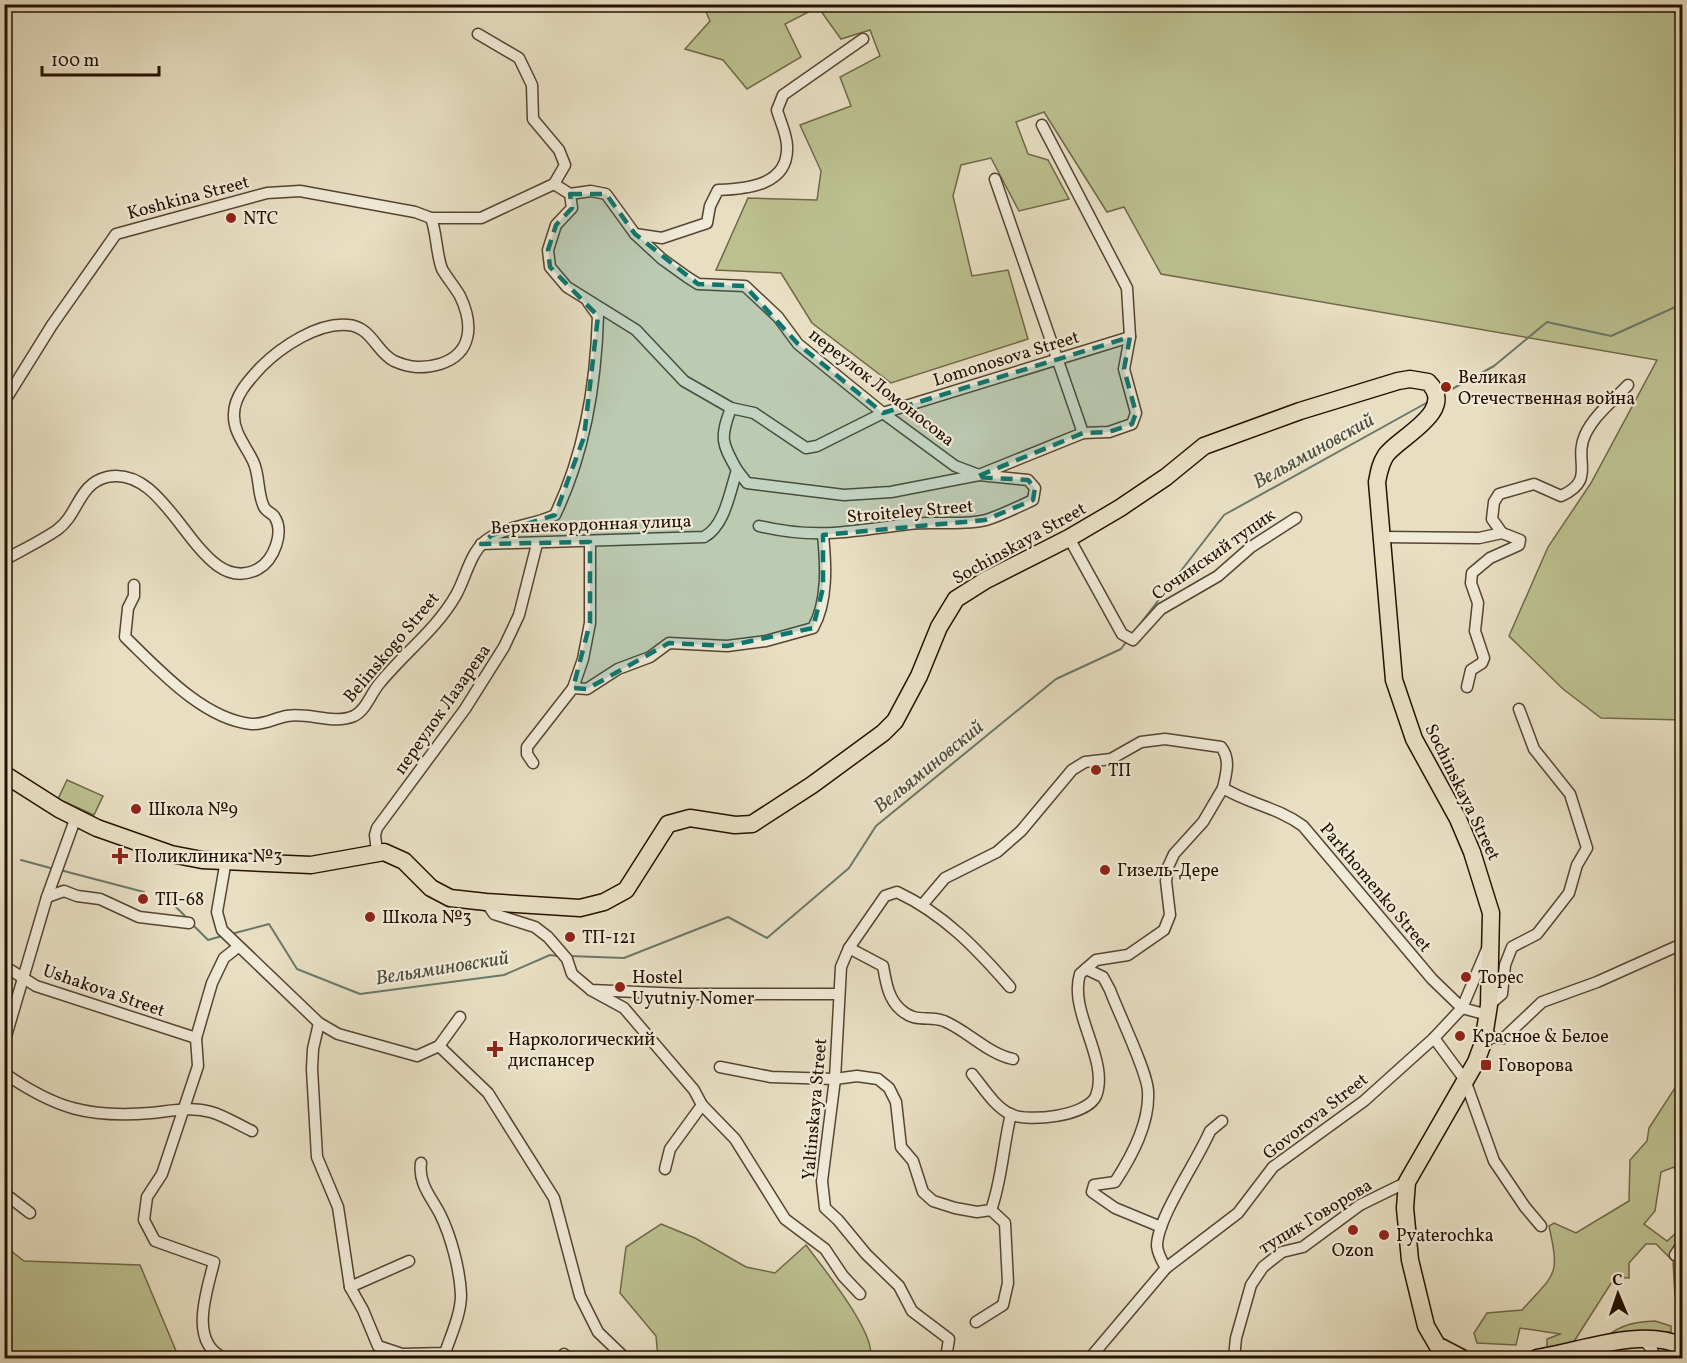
<svg xmlns="http://www.w3.org/2000/svg" width="1687" height="1363" font-family="Vollkorn,serif">
<rect width="100%" height="100%" fill="#e8dfc3"/>
<filter id="stains"><feTurbulence type="fractalNoise" baseFrequency=".00333" numOctaves="4"/><feColorMatrix values="0 0 0 0 .2 0 0 0 0 .09 0 0 0 0 .02 0 0 0 .5 -.17"/></filter>
<radialGradient id="worn" r=".72"><stop offset=".6" stop-color="#630" stop-opacity="0"/><stop offset="1" stop-color="#630" stop-opacity=".3"/></radialGradient>
<g fill="#bcc08f" stroke="#706848" stroke-width="1.5">
<polygon points="703,5 1682,5 1682,720 1601,718 1563,689 1509,636 1548,547 1591,483 1657,360 1161,274 1124,207 1107,212 1044,112 1016,122 1028,154 1048,160 1069,199 1019,211 991,158 961,165 953,196 972,276 1008,270 1028,339 891,383 812,323 781,273 716,270 748,198 817,200 821,171 800,125 851,106 840,77 880,56 870,30 841,39 818,7 785,24 801,57 747,89 723,60 685,49 710,21"/>
<polygon points="67,780 103,796 94,815 58,799"/>
<path d="M1682 1077V1189L1674 1167 1661 1172 1655 1211 1644 1224 1667 1241 1682 1228V1306L1675 1296 1673 1261 1656 1244H1646L1629 1263V1278L1615 1277 1573 1343 1547 1347V1339L1560 1334 1520 1328 1516 1345 1477 1343 1474 1333 1487 1313 1522 1310C1556 1272 1560 1277 1549 1226L1554 1223 1576 1233 1629 1201 1630 1160 1647 1141 1649 1128Z"/>
<path d="M661 1224 695 1238 746 1267 775 1273 806 1245C820 1264 878 1335 870 1358H658L656 1336 620 1293 626 1247Z"/>
<polygon points="5,1246 24,1261 140,1265 179,1358 5,1358"/>
<path d="M1655 1321 1671 1326V1332L1647 1331 1606 1337C1622 1324 1635 1322 1655 1321Z"/>
</g>
<g fill="none" stroke-linecap="round" stroke-linejoin="round">
<g stroke="#6a7869" stroke-width="2">
<polyline points="1443,394 1494,366 1547,322 1611,336 1682,304"/>
<polyline points="1137,628 1224,515 1428,402"/>
<polyline points="21,860 54,869"/>
<polyline points="60,870 144,892"/>
<polyline points="157,895 166,897 187,918"/>
<polyline points="193,925 208,940 222,936"/>
<polyline points="231,934 269,924 297,969 360,994 504,975 550,955 558,956"/>
<polyline points="569,956 624,958 728,917 767,938 849,868 876,826 1056,679 1121,649 1126,642"/>
</g>
<defs>
<g id="minor">
<polyline points="995,179 1083,433"/>
<polyline points="554,184 570,194 572,208 556,225 548,250 550,267 567,287 636,330 684,381 731,408 754,413 806,448 817,446 883,413 1130,337"/>
<path d="M570 194 591 191 606 194 635 234 662 259 687 277 698 284 745 286 778 317 798 344 883 413 955 466 979 475 1028 480 1035 488 1033 500C1018 507 1002 515 986 520 963 526 933 521 909 524 851 531 818 540 759 526"/>
<path d="M635 234 662 238 707 223 710 206 718 190C748 189 789 185 787 146 787 135 780 121 777 110L783 95 863 39"/>
<polyline points="4,402 52,325 116,234 267,193 300,191 415,212 431,218 481,218 554,184 565,165 559,150 533,119 532,85 519,58 478,34"/>
<path d="M731 408C720 438 721 442 737 470"/>
<path d="M1502 533 1492 519 1494 502 1499 494 1534 484 1561 496C1597 480 1573 461 1585 435 1594 415 1613 401 1628 385"/>
<polyline points="1382,537 1479,538 1502,533 1520,540 1519,545 1490,558 1472,573 1471,583 1478,603 1475,631 1484,658 1482,663 1471,670 1467,687"/>
<polyline points="1069,538 1122,634 1133,640 1161,609 1218,576 1251,547 1296,518"/>
<path d="M481 544 704 537C725 526 730 491 737 470L747 483 844 495 891 492 979 475 1083 433 1109 432 1132 424 1136 413 1124 369 1130 337 1127 288 1042 125"/>
<path d="M4 560C22 550 41 541 57 530 79 514 78 484 107 477 172 462 198 601 258 569 274 560 285 532 274 516 271 513 266 511 264 507 257 493 260 475 253 461 246 446 233 432 234 414 234 396 249 380 261 367 281 347 318 322 348 325 372 327 376 352 394 361 410 368 423 369 440 364 472 354 474 325 460 296 455 287 447 278 442 269 436 253 437 234 431 218"/>
<path d="M134 585V596L128 608 125 637C158 669 203 719 251 724 264 725 275 718 287 716 309 712 333 725 354 716 366 710 370 695 379 684 403 654 437 629 456 595 465 579 470 555 483 543 501 526 533 526 555 515 585 453 596 384 598 316L588 302"/>
<path d="M573 688 587 689 618 669 650 657 669 643 727 646 766 641 813 628C828 602 826 564 823 535"/>
<polyline points="533,763 527,754 527,747 573,688 583,659 590,623 590,542"/>
<polyline points="377,852 375,835 377,828 465,709 504,647 519,615 537,544"/>
<polyline points="226,860 217,912 222,930 319,1023 338,1034 417,1056 439,1046 460,1017"/>
<polyline points="47,897 64,891 77,896 100,899 139,917 189,923"/>
<polyline points="486,902 494,914 535,927 548,937 567,959 572,974 591,990 683,994 839,994"/>
<path d="M923 904 945 878 997 852 1021 831 1072 770 1085 762 1111 759 1141 742 1165 739 1221 747C1231 759 1226 774 1223 788 1249 804 1277 807 1303 826L1432 979 1462 1008 1488 1015"/>
<path d="M849 948 883 966C886 982 888 998 900 1009 916 1024 928 1015 944 1021 968 1031 988 1054 1013 1059"/>
<polyline points="4,966 36,986 196,1038"/>
<path d="M1086 969 1103 977 1110 990C1118 1012 1147 1071 1148 1091 1150 1123 1132 1156 1115 1182L1094 1185 1092 1192 1115 1208 1161 1227"/>
<polyline points="591,990 624,1008 694,1090 702,1105 735,1139 785,1219 825,1249 843,1276 860,1294"/>
<polyline points="1489,1005 1502,994 1505,965 1512,947 1537,934 1555,911 1569,893 1577,865 1587,848 1570,794 1534,749 1519,709"/>
<path d="M319 1023 313 1049 312 1069 317 1157 338 1207 350 1287 363 1310 378 1346 402 1354 445 1353C451 1335 461 1314 461 1295 460 1270 451 1236 440 1214 431 1197 418 1183 421 1163"/>
<polyline points="1485,1037 1504,1038 1542,1002 1597,982 1682,944"/>
<polyline points="1434,1038 1465,1080 1494,1161 1525,1207 1541,1226"/>
<polyline points="4,1043 47,897 76,817"/>
<polyline points="439,1046 488,1093 554,1198 580,1296 598,1332 625,1358"/>
<path d="M720 1067 771 1077 835 1079 857 1076 878 1079 889 1088 896 1102 901 1147 913 1161 923 1192 933 1201 955 1208 977 1212 991 1210C1002 1180 1003 1146 1011 1114"/>
<path d="M4 1073C56 1109 89 1118 151 1113 171 1111 191 1106 211 1112 225 1116 239 1125 252 1131"/>
<path d="M972 1074C983 1087 994 1106 1010 1114 1028 1123 1087 1116 1096 1096 1110 1060 1068 1012 1080 974L1096 960 1128 955 1164 930 1170 915 1166 881 1168 867 1174 854 1203 822 1223 788"/>
<polyline points="665,1169 670,1149 702,1105"/>
<polyline points="4,1193 30,1213"/>
<polyline points="1675,1255 1682,1244"/>
<path d="M1166 1268C1162 1261 1158 1255 1157 1246 1157 1218 1198 1160 1210 1131L1222 1121"/>
<polyline points="350,1287 409,1261"/>
<polyline points="976,1322 1003,1305 1008,1283 1005,1223 991,1210"/>
<polyline points="1640,1337 1652,1349 1654,1358"/>
<polyline points="564,1354 568,1358"/>
<path d="M224 1358C188 1342 207 1291 214 1262L155 1241 144 1220 147 1197 162 1174 198 1066 196 1038 212 983 224 958 238 947"/>
<path d="M946 1358 949 1339 912 1311 899 1286 866 1254 838 1220 825 1208 822 1181 835 1079 841 967 849 948 885 896 897 892C944 914 977 949 1010 987"/>
<polyline points="1090,1358 1166,1268 1238,1213 1273,1167 1364,1101 1434,1038 1462,1008 1487,949"/>
<polyline points="1234,1358 1236,1338 1251,1285 1263,1267 1282,1252 1303,1247 1360,1205 1407,1182"/>
</g>
<g id="highway">
<path d="M4 774 59 809 97 828 171 854 202 860 311 865 384 852 404 861 431 888 450 898 486 902 580 908 604 902 626 890 668 824 690 818 735 825 752 824 812 785 883 733 895 721 919 676 939 627 956 599 986 580 1069 538 1120 508 1166 477 1204 446 1300 411 1398 381 1410 379 1428 382C1458 411 1399 437 1386 455 1380 464 1379 472 1377 482L1394 680 1414 739 1458 819 1472 852 1491 913 1489 1005 1483 1043 1476 1062 1407 1182 1405 1208 1410 1260 1426 1326 1437 1345 1462 1358"/>
<path d="M1537 1358C1582 1351 1641 1327 1682 1346"/>
</g>
</defs>
<use href="#minor" stroke="#554431" stroke-width="13"/>
<use href="#highway" stroke="#241100" stroke-width="19"/>
<use href="#minor" stroke="#f0ead8" stroke-width="10"/>
<use href="#highway" stroke="#e8dfc3" stroke-width="16"/>
</g>
<path fill="#0f766e" fill-opacity="0.2" stroke="#0f766e" stroke-width="4.5" stroke-dasharray="12 8" stroke-linejoin="round" d="M570 194H606L635 234 698 284 745 286 798 344 883 413 1130 337 1124 369 1136 413 1132 424 1109 432 1083 433 976 477 1028 480 1035 488 1033 500 985 520 823 535V588L813 628 727 646 669 643 587 689 573 688 590 623V542L481 544 492 535 555 515 584 437 598 316 550 267 548 250 556 225 572 208Z"/>
<g fill="#8f2418" stroke="#f0ead8" stroke-width="2">
<circle cx="231" cy="218" r="6"/>
<circle cx="1446" cy="387" r="6"/>
<circle cx="1096" cy="770" r="6"/>
<circle cx="136" cy="809" r="6"/>
<path d="M117 847h6v6h6v6h-6v6h-6v-6h-6v-6h6z"/>
<circle cx="1105" cy="870" r="6"/>
<circle cx="143" cy="899" r="6"/>
<circle cx="370" cy="917" r="6"/>
<circle cx="570" cy="937" r="6"/>
<circle cx="1466" cy="977" r="6"/>
<circle cx="620" cy="987" r="6"/>
<circle cx="1460" cy="1036" r="6"/>
<path d="M492 1040h6v6h6v6h-6v6h-6v-6h-6v-6h6z"/>
<rect x="1480" y="1059" width="12" height="12" rx="3"/>
<circle cx="1353" cy="1230" r="6"/>
<circle cx="1384" cy="1235" r="6"/>
</g>
<g text-anchor="middle" stroke-width="4.5" stroke-linejoin="round" paint-order="stroke">
<g font-size="18" fill="#241100" stroke="#f0ead8">
<text transform="translate(188 197) rotate(-15)" y="6">Koshkina Street</text>
<text transform="translate(1006 358) rotate(-17)" y="6">Lomonosova Street</text>
<text transform="translate(882 387) rotate(38)" y="6">переулок Ломоносова</text>
<text transform="translate(910 511) rotate(-5)" y="6">Stroiteley Street</text>
<text transform="translate(591 524) rotate(-2)" y="6">Верхнекордонная улица</text>
<text transform="translate(1019 543) rotate(-29)" y="6">Sochinskaya Street</text>
<text transform="translate(1213 554) rotate(-35)" y="6">Сочинский тупик</text>
<text transform="translate(391 647) rotate(-50)" y="6">Belinskogo Street</text>
<text transform="translate(442 709) rotate(-55)" y="6">переулок Лазарева</text>
<text transform="translate(1463 792) rotate(64)" y="6">Sochinskaya Street</text>
<text transform="translate(1376 887) rotate(50)" y="6">Parkhomenko Street</text>
<text transform="translate(104 990) rotate(19)" y="6">Ushakova Street</text>
<text transform="translate(814 1109) rotate(-85)" y="6">Yaltinskaya Street</text>
<text transform="translate(1315 1116) rotate(-38)" y="6">Govorova Street</text>
<text transform="translate(1315 1216) rotate(-31)" y="6">тупик Говорова</text>
</g>
<g font-size="18" fill="#241100" stroke="#f0ead8" text-anchor="start">
<text x="243" y="224">NTC</text>
<text x="1458" y="383">Великая<tspan x="1458" dy="21">Отечественная война</tspan></text>
<text x="1108" y="776">ТП</text>
<text x="148" y="815">Школа №9</text>
<text x="134" y="862">Поликлиника №3</text>
<text x="1117" y="876">Гизель-Дере</text>
<text x="155" y="905">ТП-68</text>
<text x="382" y="923">Школа №3</text>
<text x="582" y="943">ТП-121</text>
<text x="632" y="983">Hostel<tspan x="632" dy="21">Uyutniy Nomer</tspan></text>
<text x="1478" y="983">Торес</text>
<text x="1472" y="1042">Красное &amp; Белое</text>
<text x="508" y="1045">Наркологический<tspan x="508" dy="21">диспансер</tspan></text>
<text x="1498" y="1071">Говорова</text>
<text x="1396" y="1241">Pyaterochka</text>
<text x="1353" y="1256" text-anchor="middle">Ozon</text>
</g>
<g font-size="20" font-style="italic" fill="#4d4d3d" stroke="#f0ead8">
<text transform="translate(1313 450) rotate(-29)" y="7">Вельяминовский</text>
<text transform="translate(928 766) rotate(-39)" y="7">Вельяминовский</text>
<text transform="translate(442 967) rotate(-9)" y="7">Вельяминовский</text>
</g>
</g>
<rect width="1687" height="1363" fill="none" stroke="#e8dfc3" stroke-width="24"/>
<rect x="6" y="6" width="1675" height="1351" fill="none" stroke="#241100" stroke-width="3"/>
<rect x="12" y="12" width="1663" height="1339" fill="none" stroke="#241100" stroke-width="1.5"/>
<g transform="translate(1618 1294) rotate(358)" stroke="#f0ead8" stroke-width="4.5" paint-order="stroke">
<path d="M0-4.5L10 22L0 15L-10 22Z" fill="#241100"/>
<text y="-9" font-size="16" font-weight="bold" text-anchor="middle" fill="#241100">С</text>
</g>
<path d="M42 66v9h117v-9" fill="none" stroke="#241100" stroke-width="3"/>
<text x="51" y="66" font-size="18" fill="#241100" stroke="#f0ead8" stroke-width="4.5" paint-order="stroke">100 m</text>
<rect width="100%" height="100%" filter="url(#stains)"/>
<rect width="100%" height="100%" fill="url(#worn)"/>
</svg>
